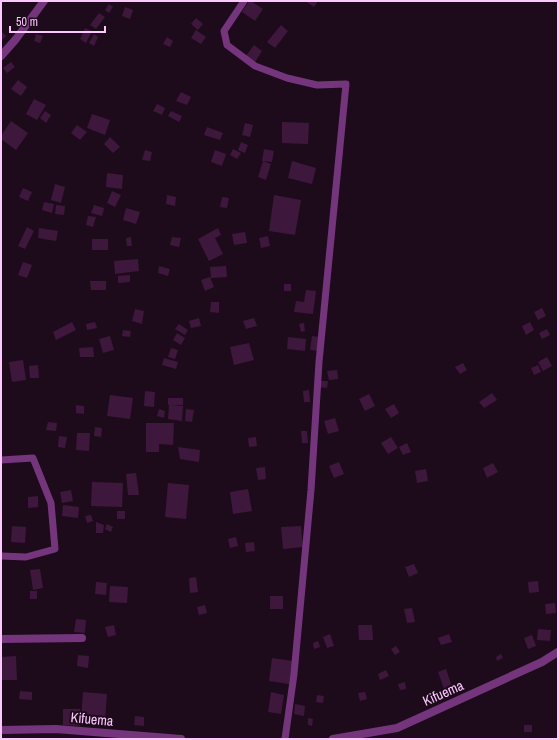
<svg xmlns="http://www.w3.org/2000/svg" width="559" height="740" font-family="'Archivo Narrow',sans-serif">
<rect width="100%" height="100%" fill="#1d0b1c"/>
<g fill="#3e173c">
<polygon points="249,1 251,1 263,9 255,21 242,12"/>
<polygon points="305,1 318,1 314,7"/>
<polygon points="109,4 113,7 109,13 105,10"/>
<polygon points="125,7 133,10 130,19 122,16"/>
<polygon points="99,13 105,17 96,29 90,25"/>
<polygon points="196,18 203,24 198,30 191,24"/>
<polygon points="281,25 288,31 275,48 267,42"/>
<polygon points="85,28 92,31 86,43 80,39"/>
<polygon points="196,30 206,37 201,44 191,38"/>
<polygon points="1,31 6,36 1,41"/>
<polygon points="36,34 43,36 40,43 34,41"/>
<polygon points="94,34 98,37 94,46 89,43"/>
<polygon points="167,37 173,41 170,47 163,44"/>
<polygon points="254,45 262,51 255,62 246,56"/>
<polygon points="11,62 15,67 7,73 3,68"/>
<polygon points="18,80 27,87 21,96 11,89"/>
<polygon points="181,92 191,97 187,105 176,101"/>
<polygon points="34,99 46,105 37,120 26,114"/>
<polygon points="157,104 165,108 162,115 153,111"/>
<polygon points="45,111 51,115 46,123 40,118"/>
<polygon points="171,111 182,116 179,122 168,116"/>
<polygon points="92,114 110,120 105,135 87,128"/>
<polygon points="11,121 28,133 16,150 1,139 1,136"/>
<polygon points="282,122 309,123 308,144 282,143"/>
<polygon points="245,123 253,125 250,137 242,135"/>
<polygon points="77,125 87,132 80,140 71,133"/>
<polygon points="207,127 223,133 220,140 204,135"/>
<polygon points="110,137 120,147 113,153 104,144"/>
<polygon points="241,142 248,145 245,153 238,150"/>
<polygon points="233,149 241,153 237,159 230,155"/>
<polygon points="264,149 274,151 272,162 262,161"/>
<polygon points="145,150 152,152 150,161 142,160"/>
<polygon points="215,150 226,154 222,166 211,162"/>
<polygon points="263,161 271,164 266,180 258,177"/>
<polygon points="292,161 316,168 312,184 288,178"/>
<polygon points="107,173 123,175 122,189 106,187"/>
<polygon points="55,184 65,187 61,203 51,200"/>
<polygon points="23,188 32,192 28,201 19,197"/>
<polygon points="112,191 121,195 115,207 107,203"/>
<polygon points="167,195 176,197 175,206 166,204"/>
<polygon points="274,195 301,200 295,235 269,231"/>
<polygon points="222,197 229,198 227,208 220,207"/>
<polygon points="44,202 54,204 52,213 42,210"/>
<polygon points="56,205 65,206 64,215 55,214"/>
<polygon points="94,205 104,208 102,216 91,213"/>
<polygon points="126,208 140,212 136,224 123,220"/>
<polygon points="88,216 96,217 93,227 86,225"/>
<polygon points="27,227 34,231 25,249 18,246"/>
<polygon points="39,228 58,231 56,241 38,238"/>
<polygon points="218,228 221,235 215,238 223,254 209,261 198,239"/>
<polygon points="245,232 247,243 234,245 232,234"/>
<polygon points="268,236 270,246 261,248 259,238"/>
<polygon points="131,237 132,246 127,246 126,238"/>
<polygon points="172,237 181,238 179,247 170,245"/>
<rect x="92" y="239" width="16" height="11"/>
<polygon points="138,259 139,271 115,274 114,261"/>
<polygon points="23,262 32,265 27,278 18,275"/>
<polygon points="159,266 170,269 168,276 158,273"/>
<polygon points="226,266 227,277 211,278 210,267"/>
<polygon points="130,275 130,282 118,283 118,276"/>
<polygon points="210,277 214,287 205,291 201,280"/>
<polygon points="90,281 106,281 106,290 91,290"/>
<rect x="284" y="284" width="7" height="7"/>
<polygon points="306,290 316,291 313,314 294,312 296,301 304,302"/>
<polygon points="211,302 219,302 219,313 210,312"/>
<polygon points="542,308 546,316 538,320 534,312"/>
<polygon points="135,309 144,311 142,324 132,321"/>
<polygon points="199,318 201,326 191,328 189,321"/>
<polygon points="254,318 257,326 246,329 243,321"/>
<polygon points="72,322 76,330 56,340 53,332"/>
<polygon points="95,322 97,328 87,330 86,324"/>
<polygon points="530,322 534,330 526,335 522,326"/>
<polygon points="304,323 305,331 301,332 299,324"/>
<polygon points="179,324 188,330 185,335 175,329"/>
<polygon points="547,329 550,335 542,339 539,333"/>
<polygon points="123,330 131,331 130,337 122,336"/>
<polygon points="177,333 185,338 181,345 173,340"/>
<polygon points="110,336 114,350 103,353 99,339"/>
<polygon points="312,336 320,337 319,351 310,350"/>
<polygon points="288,337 306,339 305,351 287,349"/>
<polygon points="249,343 254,360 234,365 230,347"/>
<polygon points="93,347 94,357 80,357 79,348"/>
<polygon points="171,348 178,350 175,359 168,357"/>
<polygon points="547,357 552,366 543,371 538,362"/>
<polygon points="164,358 178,362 176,369 162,365"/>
<polygon points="23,360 26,380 12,382 9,362"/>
<polygon points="463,363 467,370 460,374 455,367"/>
<polygon points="38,365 39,378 30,378 29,366"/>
<polygon points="538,365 541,372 534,375 531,368"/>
<polygon points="337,370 338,379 329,380 327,371"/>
<polygon points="320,381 328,381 327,388 319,387"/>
<polygon points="309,390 310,402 304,402 303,391"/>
<polygon points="145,391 155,392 154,407 144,406"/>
<polygon points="492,393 497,400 484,408 479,402"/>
<polygon points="369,394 375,406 365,411 359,399"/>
<polygon points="110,395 133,398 130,419 107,416"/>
<polygon points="168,398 183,398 183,405 171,405 183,406 182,421 168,419 169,405 168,405"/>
<polygon points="394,404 399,413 391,418 385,409"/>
<polygon points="76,405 84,406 84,414 76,413"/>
<polygon points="159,409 165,411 164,418 157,416"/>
<polygon points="186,409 194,410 192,422 185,421"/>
<polygon points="335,418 339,431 328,434 324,421"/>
<polygon points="48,422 57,423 56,431 46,430"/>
<polygon points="146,423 174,423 173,445 159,444 159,452 146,452"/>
<polygon points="95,427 102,428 101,437 94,436"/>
<polygon points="301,431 307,431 308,443 302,443"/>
<polygon points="77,433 90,433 89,451 76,450"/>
<polygon points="59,436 67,437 65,448 58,447"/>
<polygon points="256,437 257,446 249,447 248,438"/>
<polygon points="391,437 398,448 388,454 381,443"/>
<polygon points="407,443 411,452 403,455 399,447"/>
<polygon points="178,447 200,450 199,462 180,459"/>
<polygon points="339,462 344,474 334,478 329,466"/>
<polygon points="493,463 498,472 487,478 483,468"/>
<polygon points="265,467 266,479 258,480 256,468"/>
<polygon points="426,469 428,481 417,483 415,471"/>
<polygon points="136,473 139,495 128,495 126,474"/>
<polygon points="92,482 123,483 122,507 91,506"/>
<polygon points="168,483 189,485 186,519 165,517"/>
<polygon points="248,489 252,511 233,514 230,492"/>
<polygon points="71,490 73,501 62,503 60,492"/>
<polygon points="38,496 38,507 28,508 28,497"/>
<polygon points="63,505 79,507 78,518 62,516"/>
<rect x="117" y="511" width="8" height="8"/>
<polygon points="91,515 93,521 87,523 85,516"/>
<polygon points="96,522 104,525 103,533 96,533"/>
<polygon points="107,524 113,527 111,532 105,529"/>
<polygon points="12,526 26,527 25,543 11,542"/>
<polygon points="301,526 303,547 283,549 281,527"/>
<polygon points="236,537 238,546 230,548 228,539"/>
<polygon points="254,542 255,551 246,552 245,543"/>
<polygon points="414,564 418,573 409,577 405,567"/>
<polygon points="40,569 43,588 33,590 30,570"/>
<polygon points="196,577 198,592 190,593 189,578"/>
<polygon points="538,581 539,592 529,593 528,582"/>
<polygon points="96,582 107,583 106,595 95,594"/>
<polygon points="110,586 128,587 127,603 109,602"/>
<rect x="30" y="591" width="7" height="8"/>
<rect x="270" y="596" width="13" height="13"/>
<polygon points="555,603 556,613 546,614 545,604"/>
<polygon points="205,605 207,613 199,615 197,607"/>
<polygon points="412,608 415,622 407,623 404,609"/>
<polygon points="76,619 86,620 85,633 74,632"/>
<polygon points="114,625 116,635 108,637 105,627"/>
<polygon points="358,625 372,625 373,640 359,640"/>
<polygon points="538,629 551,630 550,641 537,640"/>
<polygon points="330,634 334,646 327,648 323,637"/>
<polygon points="449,634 452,642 441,645 438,638"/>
<polygon points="532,635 536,646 528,649 524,638"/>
<polygon points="318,641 320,647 314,649 313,643"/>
<polygon points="396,646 400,652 395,655 391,649"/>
<polygon points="501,654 503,658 497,661 496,657"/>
<polygon points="78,655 89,656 88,668 77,666"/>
<polygon points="16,656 17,680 1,680 1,657"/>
<polygon points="272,658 293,661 289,684 269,681"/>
<polygon points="446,669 453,690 445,692 438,672"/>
<polygon points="386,670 389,676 380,680 378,674"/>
<polygon points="405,682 406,689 400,690 398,684"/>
<polygon points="20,691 32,692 32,700 19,699"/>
<polygon points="83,692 107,694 105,721 81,719"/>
<polygon points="271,692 284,695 281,714 268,712"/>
<polygon points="365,692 367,699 360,701 358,693"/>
<polygon points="317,695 324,696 323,703 316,702"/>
<polygon points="295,704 305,706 304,716 294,714"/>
<polygon points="63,709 80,709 80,726 63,725"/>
<polygon points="135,716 144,717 144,726 134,725"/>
<polygon points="308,718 313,719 312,726 308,725"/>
<rect x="524" y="725" width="8" height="7"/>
</g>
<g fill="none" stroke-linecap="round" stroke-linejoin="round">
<g stroke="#75357d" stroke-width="7">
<polyline points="244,1 224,31 227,45 255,66 287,78 317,85 346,84 319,362 311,490 294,674 285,739"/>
<polyline points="1,460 33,458 51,503 55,549 26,557 1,556"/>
</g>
<g stroke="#75357d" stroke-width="8">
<polyline points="1,56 16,39 44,1"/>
<polyline points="1,639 82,638"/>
<polyline points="1,730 56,729 181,739"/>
<polyline points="333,739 397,728 542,662 558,652"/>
</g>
</g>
<g text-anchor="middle" stroke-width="4" stroke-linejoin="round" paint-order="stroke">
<g font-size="14" fill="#fdc7ff" stroke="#1d0b1c">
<text transform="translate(443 693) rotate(-24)" y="5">Kifuema</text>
<text transform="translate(92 719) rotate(5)" y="5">Kifuema</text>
</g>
</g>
<rect width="559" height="740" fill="none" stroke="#fdc7ff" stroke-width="4"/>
<path d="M10 26v6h95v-6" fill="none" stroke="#fdc7ff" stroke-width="2"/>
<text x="16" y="26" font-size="12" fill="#fdc7ff" stroke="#1d0b1c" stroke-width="3" paint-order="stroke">50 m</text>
</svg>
